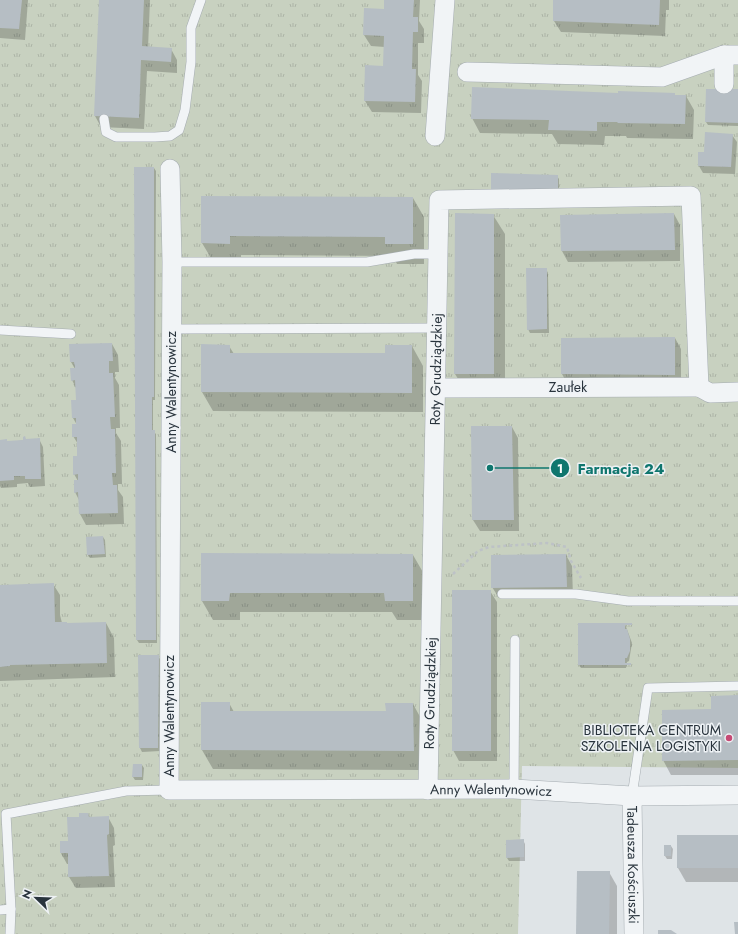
<svg xmlns="http://www.w3.org/2000/svg" width="738" height="934" font-family="Jost,sans-serif">
<defs>
<pattern id="grass-tufts" width="24" height="20" patternUnits="userSpaceOnUse"><rect width="24" height="20" fill="#c8d1c0"/><path d="M3 7l-1-3M5 7V3M7 7l1-3M15 17l-1-3M17 17v-4M19 17l1-3" fill="none" stroke="#acb4a6"/></pattern>
</defs>
<rect width="100%" height="100%" fill="#dfe4e7"/>
<polygon fill="url(#grass-tufts)" points="0,0 738,0 738,768 522,766 518,934 0,934"/>
<g fill="#0003">
<polygon points="0,0 28,0 25,40 0,38"/>
<polygon points="100,0 150,0 148,48 171,49 177,60 177,73 147,71 144,129 101,127 95,116"/>
<polygon points="385,0 420,0 419,21 424,29 424,43 418,43 418,75 422,81 421,113 372,112 365,101 384,67 385,47 371,46 364,35 365,9 385,10"/>
<polygon points="554,0 669,0 669,10 666,10 665,36 561,32 554,21"/>
<polygon points="707,90 738,90 738,126 708,125 706,122"/>
<polygon points="675,96 686,96 694,110 693,139 627,138 626,136 605,136 604,145 558,144 552,134 480,133 472,118"/>
<polygon points="732,135 737,142 735,174 703,173 699,166 705,153"/>
<polygon points="154,168 156,171 155,400 153,400 153,431 156,434 157,643 139,643 137,640"/>
<polygon points="492,174 557,176 559,179 559,195"/>
<polygon points="202,197 413,198 424,217 424,264 397,264 393,256 241,255 241,263 214,263 202,243"/>
<polygon points="674,214 680,225 680,261 568,262 562,251 561,216"/>
<polygon points="493,215 505,234 505,393 467,393 455,374"/>
<polygon points="546,269 548,273 549,333 530,333 528,329"/>
<polygon points="675,338 681,349 681,385 568,385 562,374 562,339"/>
<polygon points="112,344 118,355 119,372 115,372 115,378 119,385 120,428 116,428 116,433 121,441 122,484 118,484 118,490 123,497 124,524 86,525 80,514 79,500 75,492 78,481 74,474 78,457 78,444 73,436 77,425 73,418 72,401 77,401 76,388 72,380 75,369 71,362 71,345"/>
<polygon points="229,346 234,354 386,354 412,346 423,366 423,412 213,411 202,392"/>
<polygon points="512,427 518,438 519,531 480,531 473,520"/>
<polygon points="39,439 43,447 45,486 30,487 28,483 17,484 17,487 1,488 0,486 0,441 7,442"/>
<polygon points="103,537 105,540 106,557 90,558 88,555"/>
<polygon points="202,554 413,555 424,574 424,620 397,620 392,612 240,612 240,620 213,620 202,601"/>
<polygon points="566,555 572,566 573,597 499,598 492,587"/>
<polygon points="53,584 60,595 60,615 62,623 67,624 106,623 114,638 115,677 0,681 0,586"/>
<polygon points="490,591 497,602 497,761 459,761 453,750"/>
<polygon points="625,624 632,643 629,661 627,662 626,668 581,668 579,665"/>
<polygon points="139,656 158,656 160,659 160,751 142,752 140,748"/>
<polygon points="738,696 738,775 671,775 663,760 713,711"/>
<polygon points="229,703 234,712 387,712 413,704 424,724 424,770 213,769 202,750"/>
<polygon points="142,765 144,768 143,780 135,780 133,777"/>
<polygon points="88,814 90,818 108,817 114,828 115,845 113,846 115,887 76,888 69,877 69,864 67,864 61,853 69,842 80,818"/>
<polygon points="738,836 738,882 686,882 678,868"/>
<polygon points="523,840 525,844 525,861 509,861 507,858"/>
<polygon points="671,846 673,849 672,859 667,859 665,856"/>
<polygon points="609,872 617,886 617,934 577,934"/>
</g>
<g fill="#b6bec4">
<polygon points="0,0 22,0 19,29 0,28"/>
<polygon points="99,0 144,0 142,46 172,48 171,62 141,60 139,118 94,116"/>
<polygon points="384,0 414,0 413,17 418,17 418,32 413,32 412,69 416,69 415,102 364,101 365,65 383,66 384,36 363,35 364,8 384,9"/>
<polygon points="553,0 660,0 659,25 553,21"/>
<polygon points="472,87 618,93 618,91 675,93 675,95 686,95 685,124 617,123 618,122 597,122 597,131 548,130 549,120 471,119"/>
<polygon points="706,89 738,89 738,123 705,122"/>
<polygon points="705,132 733,134 731,167 698,166 698,152 704,152"/>
<polygon points="134,167 154,167 154,397 152,397 152,430 155,430 156,640 136,640"/>
<polygon points="491,173 558,175 558,192 491,191"/>
<polygon points="201,196 413,197 413,244 385,244 385,237 230,236 230,244 201,243"/>
<polygon points="455,213 494,214 494,374 454,374"/>
<polygon points="674,213 675,250 561,251 560,215"/>
<polygon points="526,268 547,268 547,329 527,330"/>
<polygon points="675,337 675,375 561,374 561,338"/>
<polygon points="112,343 113,361 109,361 109,373 113,373 115,417 110,417 111,429 115,429 116,473 112,473 113,485 117,485 118,513 79,514 78,492 74,493 74,480 78,480 78,474 73,475 73,456 77,456 77,437 72,437 72,424 76,424 76,418 72,418 71,400 76,400 75,380 71,381 70,368 75,368 74,362 70,362 69,344"/>
<polygon points="201,344 230,345 230,353 385,353 385,345 412,345 412,393 201,392"/>
<polygon points="471,426 512,426 514,520 472,520"/>
<polygon points="25,436 26,439 40,438 41,479 25,479 25,476 14,476 14,480 0,481 0,440 7,439 7,441 23,440 23,437"/>
<polygon points="103,536 105,554 87,555 86,537"/>
<polygon points="201,553 413,554 413,601 385,601 384,593 230,593 229,601 201,601"/>
<polygon points="566,554 567,587 491,588 491,555"/>
<polygon points="54,583 55,622 67,622 67,623 106,622 107,663 10,665 10,666 0,667 0,585"/>
<rect x="452" y="590" width="39" height="161"/>
<polygon points="578,623 632,623 632,625 625,625 625,629 627,629 630,639 630,651 627,658 625,658 625,663 631,663 631,665 578,665"/>
<polygon points="138,655 159,655 158,748 139,748"/>
<polygon points="738,695 738,760 662,761 662,710 711,709 711,696"/>
<polygon points="201,702 230,702 230,711 386,711 385,703 413,703 414,751 201,750"/>
<polygon points="133,764 142,764 142,777 132,777"/>
<polygon points="79,813 88,813 89,817 109,816 109,834 107,835 109,876 68,877 68,853 60,853 60,841 68,841 67,817 79,817"/>
<rect x="677" y="835" width="61" height="33"/>
<polygon points="524,839 524,857 506,858 506,840"/>
<rect x="664" y="845" width="7" height="11"/>
<polygon points="577,871 610,871 609,934 576,934"/>
<polygon points="734,922 738,922 738,934 735,934"/>
<polygon points="658,930 671,930 677,934 658,934"/>
</g>
<g fill="none" stroke-linecap="round" stroke-linejoin="round">
<defs>
<g id="service">
<polyline points="104,119 106,132 116,137 155,137 170,136 179,130 185,110 191,62 191,28 201,0"/>
<polyline points="172,262 367,262 414,254 438,254"/>
<polyline points="171,329 437,328"/>
<polyline points="0,330 71,334"/>
<polyline points="502,594 576,594 628,601 738,601"/>
<polyline points="514,789 515,640"/>
<polyline points="632,796 648,688 738,686"/>
<polyline points="0,910 11,909"/>
<polyline points="10,934 11,909 6,814 126,791 169,790"/>
</g>
<g id="minor">
<polyline points="467,72 662,77 724,55"/>
<polyline points="724,84 724,55 738,55"/>
<polyline points="435,136 445,0"/>
<path id="s1" d="M170 169 172 262 169 790 514 789 632 796 738 795"/>
<polyline points="699,387 710,393 738,392"/>
<path id="s2" d="M428 790 439 200 691 196 699 387 437 388"/>
<path id="s3" d="M632 796 634 934"/>
</g>
</defs>
<use href="#service" stroke="#a5acb1" stroke-width="10"/>
<use href="#minor" stroke="#a5acb1" stroke-width="20"/>
<polyline stroke="#bdc2c6" stroke-width="2.5" stroke-dasharray="3 3" stroke-linecap="butt" points="453,574 478,551 489,547 547,543 567,547 571,561 581,578"/>
<use href="#service" stroke="#f1f4f6" stroke-width="9"/>
<use href="#minor" stroke="#f1f4f6" stroke-width="19"/>
</g>
<circle fill="#c64a75" stroke="#eef2f5" stroke-width="1.5" cx="729" cy="738" r="4"/>
<g text-anchor="middle" stroke-width="3" stroke-linejoin="round" paint-order="stroke">
<g font-size="14" fill="#29343d" stroke="#eef2f5">
<text dy="5" stroke="none"><textPath href="#s2" startOffset="421">Roty Grudziądzkiej</textPath></text>
<text x="568" y="392">Zaułek</text>
<text transform="translate(171 392) rotate(-90)" y="5">Anny Walentynowicz</text>
<text dy="5" stroke="none"><textPath href="#s2" startOffset="97">Roty Grudziądzkiej</textPath></text>
<text transform="translate(169 716) rotate(-90)" y="5">Anny Walentynowicz</text>
<text dy="5" stroke="none"><textPath href="#s1" startOffset="943">Anny Walentynowicz</textPath></text>
<text dy="5" stroke="none"><textPath href="#s3" startOffset="69">Tadeusza Kościuszki</textPath></text>
</g>
<g font-size="14" fill="#29343d" stroke="#eef2f5" text-anchor="end">
<text x="721" y="735">BIBLIOTEKA CENTRUM<tspan x="721" dy="16">SZKOLENIA LOGISTYKI</tspan></text>
</g>
</g>
<path fill="none" stroke="#0f766e" stroke-width="1.5" d="M490 468L560 468"/>
<g fill="#0f766e" stroke="#eef2f5" stroke-width="1.5">
<circle cx="490" cy="468" r="4"/>
<circle cx="560" cy="468" r="10"/>
</g>
<g font-size="12" text-anchor="middle" font-weight="bold" fill="#fff">
<text x="560" y="473">1</text>
</g>
<g font-size="15" text-anchor="middle" font-weight="bold" fill="#0f766e" stroke="#eef2f5" stroke-width="3" stroke-linejoin="round" paint-order="stroke">
<text x="621" y="474">Farmacja 24</text>
</g>
<g transform="translate(36 898) rotate(293)" stroke="#eef2f5" stroke-width="3" paint-order="stroke">
<path d="M0-3L7 15L0 10L-7 15Z" fill="#29343d"/>
<text y="-6" font-size="11" font-weight="bold" text-anchor="middle" fill="#29343d">N</text>
</g>
</svg>
